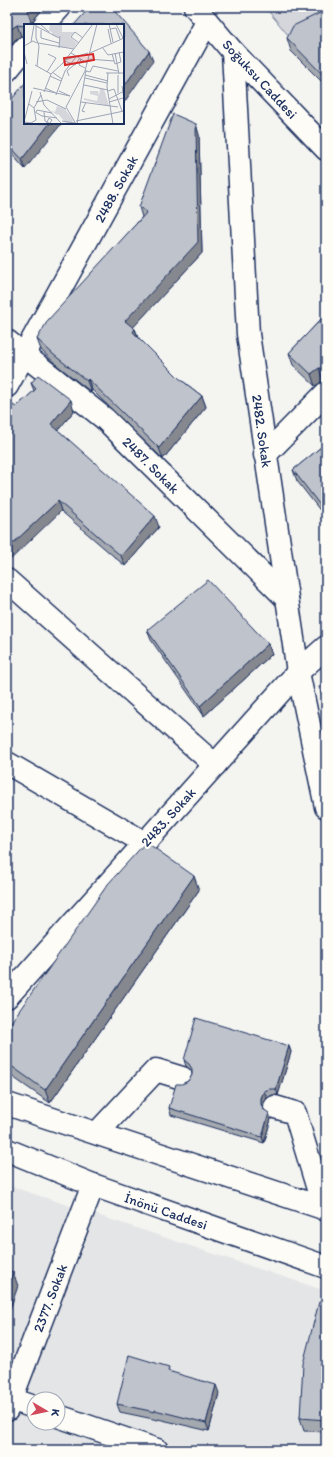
<svg xmlns="http://www.w3.org/2000/svg" width="333" height="1457" font-family="Itim,sans-serif">
<rect width="100%" height="100%" fill="#f4f4f1"/>
<filter id="ink" filterUnits="userSpaceOnUse"><feTurbulence type="fractalNoise" baseFrequency=".025" numOctaves="2"/><feDisplacementMap in="SourceGraphic" scale="8" xChannelSelector="R" yChannelSelector="G"/><feConvolveMatrix kernelMatrix="1 2 1 2 8 2 1 2 1" color-interpolation-filters="sRGB"/></filter>
<g filter="url(#ink)">
<path fill="#e4e5e6" fill-rule="evenodd" d="M7 1185 326 1291V1450H7ZM34 1399H58V1423H34Z"/>
<polygon fill="#d4d6db" stroke="#78829c" points="265,7 320,7 302,52"/>
<g fill="none" stroke-linecap="round" stroke-linejoin="round">
<defs>
<g id="minor">
<polyline points="195,7 233,52 326,149"/>
<polyline points="44,25 60,7"/>
<polyline points="233,52 248,334 298,672 326,807"/>
<polyline points="7,70 25,48"/>
<polyline points="7,341 105,419 287,599"/>
<polyline points="7,386 207,22"/>
<polyline points="265,455 326,393"/>
<polyline points="7,580 215,765"/>
<polyline points="7,763 145,843"/>
<polyline points="7,997 298,672 326,647"/>
<polyline points="275,1107 295,1113 324,1209"/>
<polyline points="97,1133 156,1070 182,1078"/>
<polyline points="11,1399 34,1407"/>
<polyline points="7,1410 93,1185"/>
<polyline points="58,1416 157,1450"/>
</g>
<g id="major">
<polyline points="7,1104 326,1209"/>
<polyline points="7,1150 93,1185 326,1267"/>
</g>
</defs>
<use href="#minor" stroke="#1b2f5e" stroke-width="25"/>
<use href="#major" stroke="#1b2f5e" stroke-width="25"/>
<use href="#minor" stroke="#fdfcf7" stroke-width="22"/>
<use href="#major" stroke="#fdfcf7" stroke-width="22"/>
</g>
<g fill="#a4a8af" stroke="#1b2f5e">
<polygon points="7,7 44,7 32,22 25,25 25,37 21,36 15,40"/>
<polygon points="314,7 326,7 326,86 291,51 287,38 320,13"/>
<polygon points="7,105 25,169 7,149"/>
<polygon points="196,124 199,135 202,253 133,327 135,329 139,338 180,379 202,396 206,407 163,459 92,390 91,392 58,366 41,350 37,339 142,217 139,207"/>
<polygon points="326,314 326,381 323,381 315,386 293,365 289,353"/>
<polygon points="31,383 74,411 58,430 159,527 125,566 61,511 16,407 34,391"/>
<polygon points="326,443 326,518 297,481 293,470"/>
<polygon points="147,630 268,644 272,654 204,716 151,640"/>
<polygon points="326,681 326,705 319,687"/>
<polygon points="199,890 50,1103 7,1073 7,1028"/>
<polygon points="289,1046 291,1052 278,1095 272,1095 267,1098 263,1104 263,1108 271,1119 264,1143 171,1115 169,1108 182,1084 188,1081 192,1075 191,1070 186,1066 184,1060"/>
<polygon points="326,1303 326,1432 304,1431 300,1418"/>
<polygon points="171,1372 219,1393 209,1431 158,1419 158,1420 120,1412 117,1404"/>
</g>
<g fill="#86888f" stroke="#1b2f5e">
<polygon points="31,7 44,7 32,22 33,25 27,25 28,11"/>
<polygon points="17,25 21,36 15,40 7,50 7,35 11,29"/>
<polygon points="149,51 153,61 123,104 123,88"/>
<polygon points="50,123 62,123 25,169 22,159"/>
<polygon points="196,124 199,135 202,253 129,332 125,321"/>
<polygon points="7,216 9,222 7,225"/>
<polygon points="135,329 139,340 133,332"/>
<polygon points="319,368 323,381 315,386 311,374"/>
<polygon points="88,379 92,390 91,392 87,381"/>
<polygon points="202,396 206,407 163,459 159,448"/>
<polygon points="71,400 74,411 55,434 51,424"/>
<polygon points="58,501 61,511 7,563 7,549"/>
<polygon points="155,516 159,527 125,566 121,556"/>
<polygon points="268,644 272,654 204,716 200,706"/>
<polygon points="194,876 199,890 50,1103 45,1090"/>
<polygon points="289,1046 291,1052 278,1095 276,1089"/>
<polygon points="264,1091 267,1098 263,1104 263,1110 261,1104 261,1098"/>
<polygon points="269,1113 271,1119 264,1143 262,1137"/>
<polygon points="13,1272 18,1286 7,1318 7,1290"/>
<polygon points="216,1385 219,1393 209,1431 206,1423"/>
</g>
<g fill="#bfc3cc" stroke="#1b2f5e">
<polygon points="7,7 31,7 28,11 31,22 27,25 25,25 25,26 17,25 11,29 7,35"/>
<polygon points="90,7 111,7 149,51 123,88 123,25 74,25"/>
<polygon points="321,7 326,7 326,78 287,38 293,26 324,11"/>
<polygon points="25,83 25,123 50,123 22,159 7,143 7,105"/>
<polygon points="173,114 196,124 198,242 125,321 135,329 133,332 180,379 202,396 159,448 88,379 87,381 54,355 37,339 48,320 147,212 139,207"/>
<polygon points="326,314 326,369 319,368 311,374 289,353"/>
<polygon points="38,375 71,400 51,424 155,516 121,556 58,501 7,549 7,412 13,405 16,407 36,389 31,383"/>
<polygon points="326,443 326,513 293,470"/>
<polygon points="208,580 268,644 200,706 147,630"/>
<polygon points="326,681 326,703 319,687"/>
<polygon points="146,842 194,876 45,1090 7,1063 7,1028 108,884"/>
<polygon points="196,1018 289,1046 276,1089 270,1089 264,1091 261,1098 261,1104 263,1109 269,1113 262,1137 169,1108 176,1084 182,1084 188,1081 192,1075 192,1069 189,1064 184,1060"/>
<polygon points="7,1270 13,1272 7,1290"/>
<polygon points="319,1302 326,1303 326,1420 300,1418 303,1364"/>
<polygon points="129,1355 169,1367 168,1371 216,1385 206,1423 155,1410 155,1412 117,1404"/>
</g>
</g>
<g text-anchor="middle" stroke-width="4" stroke-linejoin="round" paint-order="stroke">
<g font-size="14" fill="#1b2f5e" stroke="#fdfcf7">
<text transform="translate(260 79) rotate(47)" y="5">Soğuksu Caddesi</text>
<text transform="translate(116 189) rotate(-61)" y="5">2488. Sokak</text>
<text transform="translate(262 431) rotate(82)" y="5">2482. Sokak</text>
<text transform="translate(151 465) rotate(45)" y="5">2487. Sokak</text>
<text transform="translate(168 817) rotate(-48)" y="5">2483. Sokak</text>
<text transform="translate(166 1211) rotate(19)" y="5">İnönü Caddesi</text>
<text transform="translate(50 1298) rotate(-69)" y="5">2377. Sokak</text>
</g>
</g>
<g transform="translate(24 24)">
<rect width="100" height="100" fill="#f4f4f1"/>
<path d="M26 0H38V8H51L46 13 53 19 50 24 35 23V14L28 11V8L25 7ZM76 65H80L85 82 60 76V74L73 77 74 72 66 70V67H74L75 72ZM33 82 41 85 49 96 48 99H42L34 90 33 91 26 86 31 88Z" fill="#d4d6db"/>
<path fill="none" stroke="#9da5b6" stroke-width="1" d="M12 0V14L15 22 13 42M16 0 25 8M85 0 89 18M92 0 100 16M12 2 35 14M84 5 87 19M86 5 92 4 96 15M17 6V14L35 19M7 18 10 1M14 19 50 25M55 19 47 13 51 8 59 14M0 22 9 17 13 19M78 23 84 31 100 28M35 24 36 12M0 28 3 40M47 29 63 39M66 29 100 14M91 29 95 50M88 30 91 40 97 38 95 28M57 35 55 41 61 44M64 35 90 37M41 36 64 29M41 37 51 41 56 34M11 41 27 50M62 47 66 48 69 42 94 47M23 48 32 34 24 30M28 48 38 55M82 49H100M84 49 83 63 89 100M61 51 84 57M26 52 37 57M45 52 43 47 50 41M61 54 83 59M60 61 84 66M98 62 100 75M9 64 46 72M21 64 32 69M35 67 46 72M84 67 90 65 98 87M16 68 20 81 38 100M20 68 27 50 39 39 69 0M94 69V51M32 71 41 47 52 33M85 75 100 67M12 78 23 76 42 85M57 78 94 83M85 78 99 74M10 84 17 71M11 88 18 92 33 94M12 88 13 86 28 89M20 88 21 97 27 100M61 88 58 87 62 78M38 97 51 99M52 97 100 87M0 98 7 99 12 96 10 84 5 80M0 98 8 67M22 100 25 94 28 96 26 99M52 100 42 83 61 47 73 0M53 100 62 46"/>
<path fill="#d62828" fill-opacity="0.15" stroke="#d62828" stroke-width="2" d="M69 30 70 36 41 41 40 34Z"/>
<rect width="100" height="100" fill="none" stroke="#1b2f5e" stroke-width="2"/>
</g>
<rect width="333" height="1457" fill="none" stroke="#fdfcf7" stroke-width="24"/>
<rect x="12" y="12" width="309" height="1433" fill="none" stroke="#1b2f5e" stroke-width="1.5" filter="url(#ink)"/>
<g transform="translate(46 1411) rotate(99)"><circle r="19" fill="#fdfcf7" stroke="#a3aaba"/>
<path d="M0-3L7 15L0 10L-7 15Z" fill="#d1495b"/>
<text y="-6" font-size="11" font-weight="bold" text-anchor="middle" fill="#1b2f5e">K</text>
</g>
</svg>
